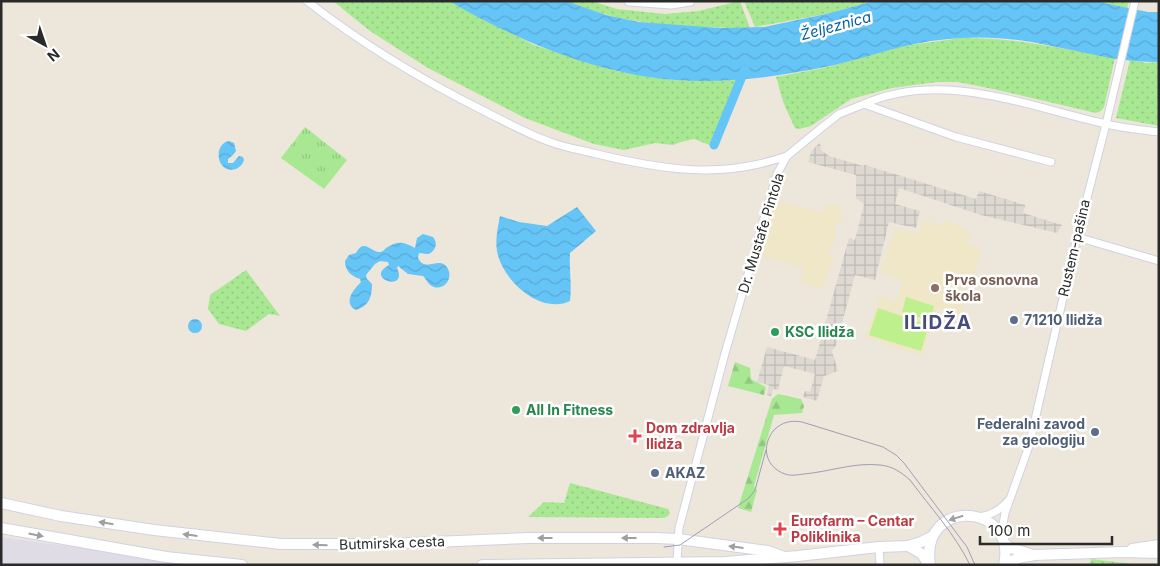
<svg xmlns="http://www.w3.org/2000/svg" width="1160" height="566" font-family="Inter,sans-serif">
<defs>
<pattern id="grass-dots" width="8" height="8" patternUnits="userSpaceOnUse" patternTransform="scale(1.25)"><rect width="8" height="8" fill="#a9e893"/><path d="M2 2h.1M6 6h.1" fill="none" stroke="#92c77f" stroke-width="1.8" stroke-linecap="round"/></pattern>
<pattern id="forest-firs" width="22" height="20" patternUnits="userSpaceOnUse" patternTransform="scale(1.25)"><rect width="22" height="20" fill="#a9e893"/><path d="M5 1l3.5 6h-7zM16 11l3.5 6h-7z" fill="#92c77f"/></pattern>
<pattern id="park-tufts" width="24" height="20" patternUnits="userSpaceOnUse" patternTransform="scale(1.25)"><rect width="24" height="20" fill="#a9e893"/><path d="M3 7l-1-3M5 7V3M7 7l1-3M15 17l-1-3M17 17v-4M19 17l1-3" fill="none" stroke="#92c77f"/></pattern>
<pattern id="plaza-grid" width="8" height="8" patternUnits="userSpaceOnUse" patternTransform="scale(1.25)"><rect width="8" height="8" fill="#ddd9d2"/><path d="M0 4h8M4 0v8" fill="none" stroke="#bebab4"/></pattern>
<pattern id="water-waves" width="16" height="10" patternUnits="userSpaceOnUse" patternTransform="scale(1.25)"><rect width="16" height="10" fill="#66c5f7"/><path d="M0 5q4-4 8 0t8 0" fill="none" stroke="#59a9d4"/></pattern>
</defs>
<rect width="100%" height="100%" fill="#ede6da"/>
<polygon fill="#dfdce5" points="1,537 158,559 212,565 1,565"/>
<g fill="#f0e6c8">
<polygon points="771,199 824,213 826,204 840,204 842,224 836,223 834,234 836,236 833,247 830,247 828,254 834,256 823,289 800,283 804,268 756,255"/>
<polygon points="946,219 970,233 968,244 981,249 961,315 937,308 922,356 865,337 880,296 896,301 903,281 880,272 895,229 919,234 924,220 943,226"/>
</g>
<g fill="url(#grass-dots)">
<polygon points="333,1 449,1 534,45 616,71 673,80 705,81 738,80 712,146 694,139 681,142 673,145 655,143 624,150 594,144 525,118 428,68 370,31"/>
<path d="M566 1H591L617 9 665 14 698 11 740 1 750 28C687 28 624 26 566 1Z"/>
<polygon points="744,1 874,1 826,14 755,27"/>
<polygon points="1094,1 1129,1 1127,8"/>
<path d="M961 38C1016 37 1061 49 1115 58L1104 107 1101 111 1096 113 993 89 958 82H937L892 88 851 99 811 126 799 129 795 128C791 119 786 110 783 101 780 93 779 85 776 77L828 67 903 46Z"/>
<polygon points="1130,60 1146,63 1159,62 1159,126 1116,118"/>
<polygon points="246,270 280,316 269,314 246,331 219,324 208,309 210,295"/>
<polygon points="570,483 668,509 670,513 668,516 664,518 528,517 544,502 564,503"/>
<polygon points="1091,559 1141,565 1089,565"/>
</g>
<g fill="url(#forest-firs)">
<polygon points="735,362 750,368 751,379 766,387 764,395 728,386"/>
<polygon points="778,394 801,399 804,406 802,413 774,415 754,486 757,490 751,512 738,508 772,399"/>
</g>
<polygon fill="url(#park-tufts)" points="305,127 347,160 324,189 281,158"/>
<g fill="#bef08e">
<polygon points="906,297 934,306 930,321 902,312"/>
<polygon points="878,308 929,325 921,351 869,335"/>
</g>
<polygon fill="url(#plaza-grid)" points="820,142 821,150 829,156 863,166 865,165 976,199 979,191 1025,205 1023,213 1062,225 1057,233 981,215 899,188 895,204 920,211 916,228 889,222 875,280 855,275 836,345 832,351 838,371 824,376 817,401 803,397 805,391 810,392 815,374 784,366 778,390 773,389 771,396 767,395 769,385 757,382 767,347 815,360 849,238 855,240 864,204 856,198 856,175 808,162 811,152"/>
<g fill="url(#water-waves)">
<path d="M449 1H566L606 15 639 22 720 28 764 27 826 14 874 1H1094L1148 12H1159V62C1121 63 1084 52 1047 45 1019 39 989 36 961 38 941 39 921 42 901 47 876 53 851 62 825 67 785 75 746 81 705 81 614 82 527 46 449 1Z"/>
<path d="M229 141 234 143 236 151 233 155 228 159V163H233L239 156 243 157 244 160C243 164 240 167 236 169 217 175 212 144 229 141Z"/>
<path d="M577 207 596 231 570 253C569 270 572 285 570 301 540 315 502 280 497 251 495 239 498 227 500 216L519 222 547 226Z"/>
<path d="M423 234 433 237C438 243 436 250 429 254L419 253 418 258C426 274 440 254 448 269 453 279 444 290 434 287 428 285 427 280 423 276L408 274 398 266 397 268C409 293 363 279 389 265L388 262 380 261 375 264 366 275 367 279 372 284C372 297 369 306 356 310 342 303 354 289 361 282L360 279C351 276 345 271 345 261L349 255 356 253C364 238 371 252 379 252 383 252 384 250 386 248 398 240 404 242 415 248L417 238Z"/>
<circle cx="195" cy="326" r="7"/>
</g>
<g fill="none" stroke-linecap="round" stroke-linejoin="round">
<polyline stroke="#66c5f7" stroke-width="9" points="714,145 745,69"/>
<defs>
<g id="minor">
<path d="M307 1C362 44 422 80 484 111 506 122 529 135 553 143 567 148 582 150 597 154 663 170 721 179 787 156"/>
<path d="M864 104C942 69 1029 107 1106 124 1123 128 1141 130 1159 132"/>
<polyline points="1077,237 1159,261"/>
<path d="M980 517C992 515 1000 510 1008 501"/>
<polyline points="1003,536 1002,530 1005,513 1029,446 1077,237 1106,124 1135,1"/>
<polyline points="879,547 880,565"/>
<polyline points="677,562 679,528 724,357 777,174 787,156 820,129 839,114 864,104 956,137 1051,162"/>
</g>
<polyline id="tertiary" points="629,1 671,4 690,1"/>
<g id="secondary">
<polyline points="1,503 61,516 154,530 281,544 387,544 528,538 657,538 678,539 768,551 784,557"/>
<polyline points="1,528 166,557 242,565"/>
<polyline points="1005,544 1011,548 1033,555"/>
<polyline points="908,546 922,554 929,565"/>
<polyline points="1132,549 1159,545"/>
<polyline points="482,565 725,562 798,556 879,547 908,546 921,542 933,536"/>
<path d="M930 565C919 497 1018 502 1004 565"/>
<polyline points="1005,565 1018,558 1034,555 1124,552 1159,553"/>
</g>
</defs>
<use href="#minor" stroke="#d0d2e4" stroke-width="9"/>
<use href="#tertiary" stroke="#d0d2e4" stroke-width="11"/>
<use href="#secondary" stroke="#d0d2e4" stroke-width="12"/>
<use href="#minor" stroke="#fff" stroke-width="7"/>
<use href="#tertiary" stroke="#fff" stroke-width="9"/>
<use href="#secondary" stroke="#fff" stroke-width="10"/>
<g stroke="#9d9fb6" stroke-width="1">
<polyline points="664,547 680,545 749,498 755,490 766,450"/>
<path d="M970 565C955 534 930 507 910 480 901 472 892 466 880 465 855 462 828 472 804 474 797 475 791 476 785 474 776 471 769 464 767 455 765 447 768 437 774 430 782 422 791 420 802 422L883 447 896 455 904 463 967 547 975 565"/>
</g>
</g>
<defs><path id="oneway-solid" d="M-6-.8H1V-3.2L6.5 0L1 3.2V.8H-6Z" transform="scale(1.25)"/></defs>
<g fill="#9f9f9f">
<use href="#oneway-solid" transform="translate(956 518) rotate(163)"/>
<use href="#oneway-solid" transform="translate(106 523) rotate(-171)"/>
<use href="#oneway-solid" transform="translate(36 535) rotate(11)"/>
<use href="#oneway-solid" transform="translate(190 535) rotate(-173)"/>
<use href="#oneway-solid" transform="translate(545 538) rotate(180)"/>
<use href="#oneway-solid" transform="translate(629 538) rotate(-180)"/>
<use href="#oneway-solid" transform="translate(320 545) rotate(-179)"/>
<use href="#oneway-solid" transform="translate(736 547) rotate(-173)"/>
</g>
<circle fill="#8d6e63" stroke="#fff" stroke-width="2" cx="935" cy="288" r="5"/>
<g fill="#5c6f8a" stroke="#fff" stroke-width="2">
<circle cx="1014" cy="320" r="5"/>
<circle cx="1095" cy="432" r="5"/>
<circle cx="655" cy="473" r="5"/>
</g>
<g fill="#2e9e5b" stroke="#fff" stroke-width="2">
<circle cx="775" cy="332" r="5"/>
<circle cx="516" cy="410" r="5"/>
</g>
<g fill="#e0444e" stroke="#fff" stroke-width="2">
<path d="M632.5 428.5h5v5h5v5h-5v5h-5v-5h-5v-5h5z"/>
<path d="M777.5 521.5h5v5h5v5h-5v5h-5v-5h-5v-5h5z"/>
</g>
<g text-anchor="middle" stroke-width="5" stroke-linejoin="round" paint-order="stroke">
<g font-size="14" fill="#2a2a2a" stroke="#fff">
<text transform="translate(761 233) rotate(-73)" y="5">Dr. Mustafe Pintola</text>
<text transform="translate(1074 248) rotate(-77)" y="5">Rustem-pašina</text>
<text transform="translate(392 543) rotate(-2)" y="5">Butmirska cesta</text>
</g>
<g font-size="14" font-weight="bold" fill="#785e54" stroke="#fff" text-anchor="start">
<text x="945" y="285">Prva osnovna<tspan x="945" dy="16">škola</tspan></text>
</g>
<g font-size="14" font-weight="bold" fill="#4e5e75" stroke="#fff" text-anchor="start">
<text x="1024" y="325">71210 Ilidža</text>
<text x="1085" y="429" text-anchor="end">Federalni zavod<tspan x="1085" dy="16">za geologiju</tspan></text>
<text x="665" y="478">AKAZ</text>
</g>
<g font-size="14" font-weight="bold" fill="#27864d" stroke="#fff" text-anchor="start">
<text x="785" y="337">KSC Ilidža</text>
<text x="526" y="415">All In Fitness</text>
</g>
<g font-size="14" font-weight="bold" fill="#be3a42" stroke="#fff" text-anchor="start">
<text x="646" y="433">Dom zdravlja<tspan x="646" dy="16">Ilidža</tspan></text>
<text x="791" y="526">Eurofarm – Centar<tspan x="791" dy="16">Poliklinika</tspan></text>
</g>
<g font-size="15" font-style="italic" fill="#0460a4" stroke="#fff">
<text transform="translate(836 26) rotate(-15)" y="5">Željeznica</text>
</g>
<g font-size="19" font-weight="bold" letter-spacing="1" fill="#474c7e" stroke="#fff">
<text x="938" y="329">ILIDŽA</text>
</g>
</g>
<rect width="1160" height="566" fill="none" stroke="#2a2a2a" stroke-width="5"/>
<g transform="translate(45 45) rotate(140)" stroke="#ffffff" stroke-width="4" paint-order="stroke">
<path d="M0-4L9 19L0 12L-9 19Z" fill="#2a2a2a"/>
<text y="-8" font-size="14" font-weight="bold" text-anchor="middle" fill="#2a2a2a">N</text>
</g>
<path d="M980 536v8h132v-8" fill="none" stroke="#2a2a2a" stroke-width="2.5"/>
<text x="988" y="536" font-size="15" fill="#2a2a2a" stroke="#ffffff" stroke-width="4" paint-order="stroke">100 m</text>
</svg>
